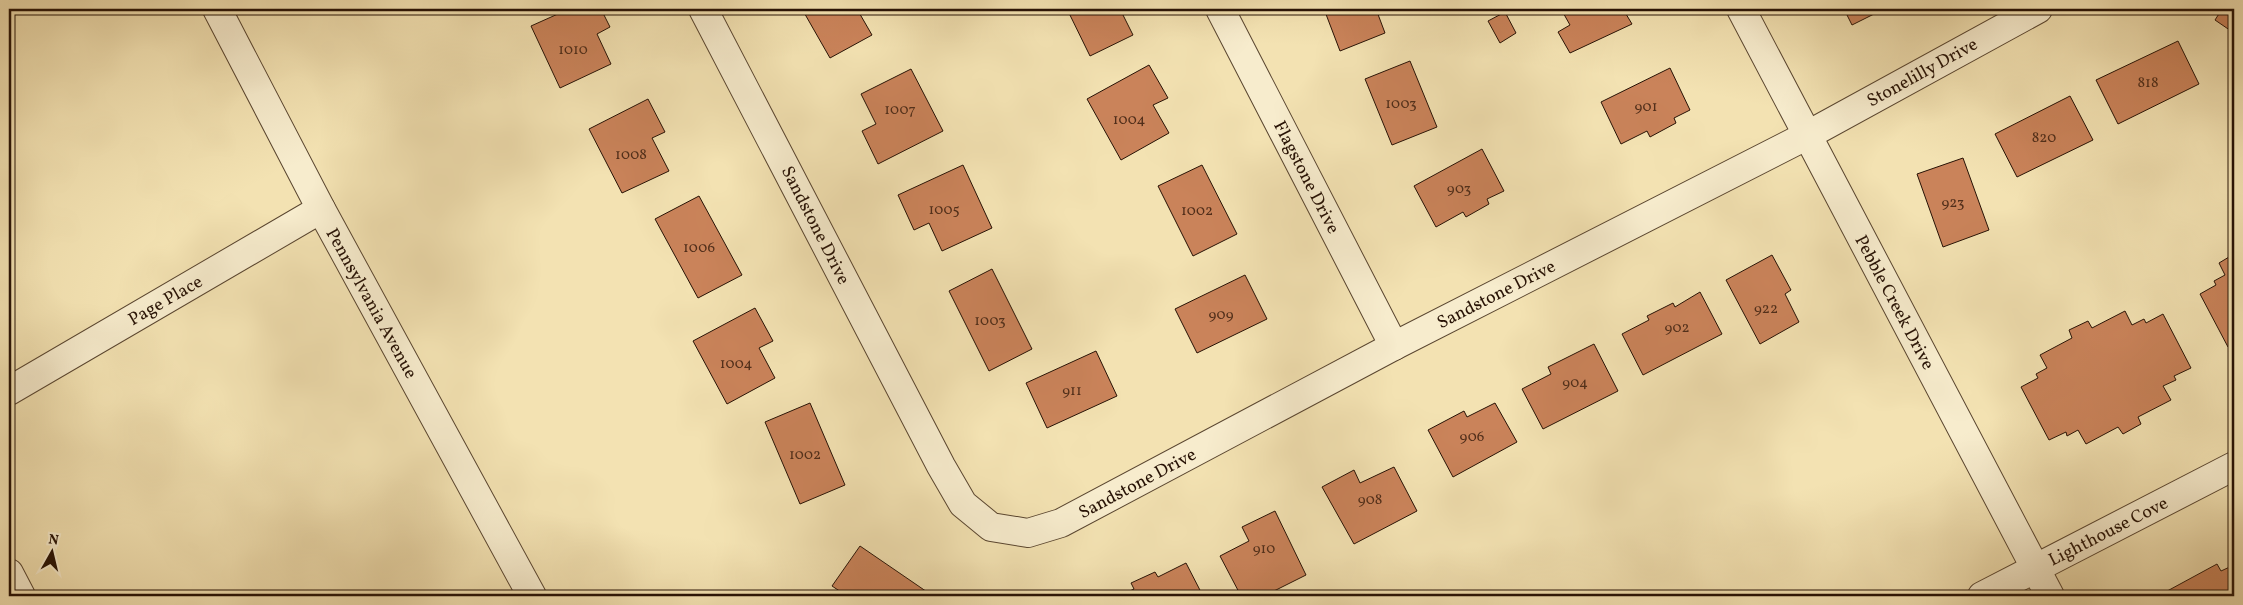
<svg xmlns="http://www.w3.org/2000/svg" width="2243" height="605" font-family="Vollkorn,serif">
<rect width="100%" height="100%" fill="#f3e2b2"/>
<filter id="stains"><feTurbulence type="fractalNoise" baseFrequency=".004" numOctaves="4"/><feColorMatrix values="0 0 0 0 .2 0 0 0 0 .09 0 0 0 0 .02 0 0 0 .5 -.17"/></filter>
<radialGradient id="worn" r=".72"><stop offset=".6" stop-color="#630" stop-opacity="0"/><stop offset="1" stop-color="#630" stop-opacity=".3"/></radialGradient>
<g fill="#ca835a" stroke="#271205">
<polygon points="569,9 601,9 610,27 597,34 611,64 560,88 531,26"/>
<polygon points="802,9 857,9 872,35 830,58"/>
<polygon points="1067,9 1120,9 1133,35 1090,56"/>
<polygon points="1324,9 1376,9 1385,33 1340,51"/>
<polygon points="1561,9 1623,9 1632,24 1570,53 1558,32 1570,25"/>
<polygon points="1844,9 1884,9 1852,25"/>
<polygon points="2222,9 2234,9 2234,33 2215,20"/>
<polygon points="1505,12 1516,33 1500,43 1488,21"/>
<polygon points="2178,41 2199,84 2118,124 2096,80"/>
<polygon points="1410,61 1437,127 1392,145 1365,79"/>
<polygon points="1149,65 1168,98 1153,105 1169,133 1121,160 1087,99"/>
<polygon points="1670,68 1690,110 1674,118 1676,123 1650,137 1647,131 1621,144 1601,102"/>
<polygon points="911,69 943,131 878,164 862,131 876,124 861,94"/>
<polygon points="2070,96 2093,140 2017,177 1995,134"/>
<polygon points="648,99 665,132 652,138 669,171 622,193 589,129"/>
<polygon points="1482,149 1504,191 1487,199 1489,204 1466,217 1463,212 1436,227 1414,186"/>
<polygon points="1963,158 1989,230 1943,247 1917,174"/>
<polygon points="963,165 992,228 942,251 929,223 914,230 898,195"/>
<polygon points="1202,165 1237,234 1193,256 1158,186"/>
<polygon points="699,196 742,275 698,298 655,219"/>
<polygon points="2234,254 2234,344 2228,347 2200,294 2216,285 2214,281 2225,275 2219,263"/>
<polygon points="1772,255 1791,290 1785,294 1799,322 1760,344 1726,280"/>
<polygon points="992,269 1032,349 989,371 949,291"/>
<polygon points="1245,275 1267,319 1197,353 1175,309"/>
<polygon points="1700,292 1722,334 1643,375 1622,334 1649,320 1647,316 1673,303 1675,307"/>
<polygon points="755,308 773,341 759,348 775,378 727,404 693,341"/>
<polygon points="2125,311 2132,325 2144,319 2146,323 2163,314 2191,368 2174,376 2176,380 2163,386 2171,400 2138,417 2141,424 2123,434 2118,427 2086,444 2078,430 2067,436 2066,432 2049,440 2021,387 2038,378 2036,374 2047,368 2040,355 2072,338 2069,330 2088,321 2092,328"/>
<polygon points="1594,344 1618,391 1543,429 1522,389 1551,374 1548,367"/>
<polygon points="1096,351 1117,396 1047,428 1026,383"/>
<polygon points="810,403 845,485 800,504 765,422"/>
<polygon points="1495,403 1517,442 1453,477 1428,430 1464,411 1467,417"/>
<polygon points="1394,467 1417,511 1354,544 1322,487 1354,470 1360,483"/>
<polygon points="1275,511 1306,575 1264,596 1241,596 1220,556 1249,541 1242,527"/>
<polygon points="860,546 933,596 847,596 832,586"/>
<polygon points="1186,563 1203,596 1119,596 1134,589 1131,583 1155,572 1158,577"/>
<polygon points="2217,564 2221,571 2234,565 2234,596 2158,596"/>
</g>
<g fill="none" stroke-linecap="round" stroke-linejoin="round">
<defs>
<g id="street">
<polyline points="217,9 321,209 532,596"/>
<polyline points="703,9 941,466 963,504 991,527 1028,533 1061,523 1394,346 1806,136 2038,9"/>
<polyline points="1220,9 1394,346"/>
<polyline points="1741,9 2050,596"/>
<polyline points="9,391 321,209"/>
<polyline points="9,573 21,596"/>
<polyline points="1982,596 2234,466"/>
</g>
</defs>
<use href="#street" stroke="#5a4630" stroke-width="30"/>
<use href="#street" stroke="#f7eccd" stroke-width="28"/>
</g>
<g text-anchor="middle" stroke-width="4" stroke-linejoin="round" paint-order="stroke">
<g font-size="15" fill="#502e1a">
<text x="573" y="54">1010</text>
<text x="2148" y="87">818</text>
<text x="1401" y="108">1003</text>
<text x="1646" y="111">901</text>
<text x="900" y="114">1007</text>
<text x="1129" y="124">1004</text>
<text x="2044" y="142">820</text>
<text x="631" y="159">1008</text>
<text x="1459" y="193">903</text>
<text x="1953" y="207">923</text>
<text x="944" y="214">1005</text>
<text x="1197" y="215">1002</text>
<text x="699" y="252">1006</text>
<text x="1766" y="313">922</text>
<text x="1221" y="319">909</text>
<text x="990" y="325">1003</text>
<text x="1677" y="332">902</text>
<text x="736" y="368">1004</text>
<text x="1575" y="387">904</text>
<text x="1072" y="395">911</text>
<text x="1472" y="441">906</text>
<text x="805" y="459">1002</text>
<text x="1370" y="504">908</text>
<text x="1264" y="553">910</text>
</g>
<g font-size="18" fill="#271205" stroke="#f7eccd">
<text transform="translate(1922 72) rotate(-29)" y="6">Stonelilly Drive</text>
<text transform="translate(1307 177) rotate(63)" y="6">Flagstone Drive</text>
<text transform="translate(816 225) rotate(63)" y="6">Sandstone Drive</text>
<text transform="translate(1496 294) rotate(-27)" y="6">Sandstone Drive</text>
<text transform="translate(165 300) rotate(-30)" y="6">Page Place</text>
<text transform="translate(1895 302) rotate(62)" y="6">Pebble Creek Drive</text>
<text transform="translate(372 303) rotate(61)" y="6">Pennsylvania Avenue</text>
<text transform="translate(1137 483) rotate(-28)" y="6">Sandstone Drive</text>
<text transform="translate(2108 531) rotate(-27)" y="6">Lighthouse Cove</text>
</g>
</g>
<rect width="2243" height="605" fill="none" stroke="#f3e2b2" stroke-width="30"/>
<rect x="10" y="10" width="2223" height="585" fill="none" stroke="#271205" stroke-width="2.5"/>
<rect x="15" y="15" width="2213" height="575" fill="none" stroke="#271205"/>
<g transform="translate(52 552) rotate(8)" stroke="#f7eccd" stroke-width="4" paint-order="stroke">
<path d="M0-4L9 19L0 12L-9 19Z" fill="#271205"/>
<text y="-8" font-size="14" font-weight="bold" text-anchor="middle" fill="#271205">N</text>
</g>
<rect width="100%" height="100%" filter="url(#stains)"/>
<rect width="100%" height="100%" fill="url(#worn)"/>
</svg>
